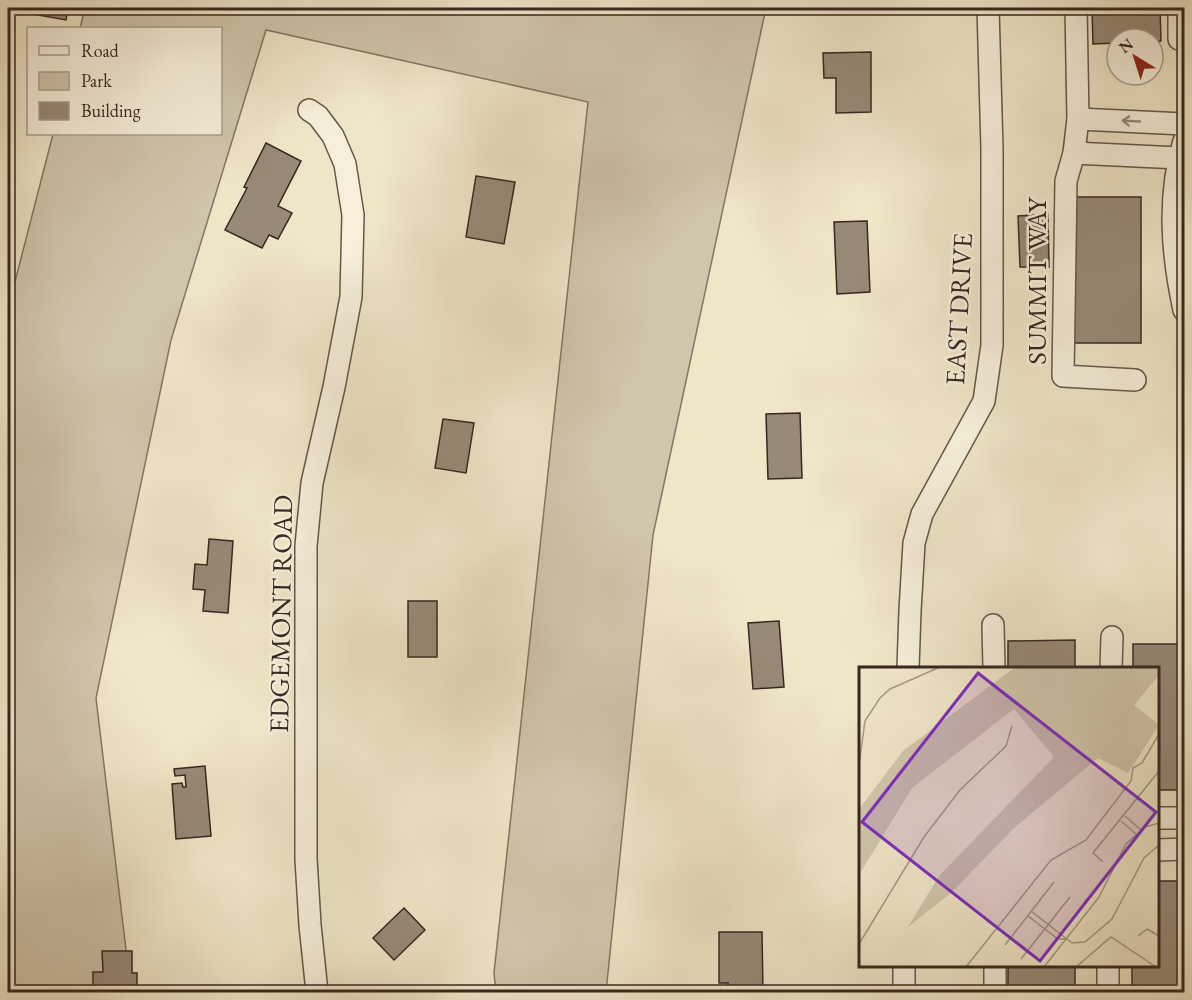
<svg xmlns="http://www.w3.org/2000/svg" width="1192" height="1000" font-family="'EB Garamond',serif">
<rect width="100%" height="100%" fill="#efe6c8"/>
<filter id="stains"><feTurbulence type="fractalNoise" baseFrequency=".00333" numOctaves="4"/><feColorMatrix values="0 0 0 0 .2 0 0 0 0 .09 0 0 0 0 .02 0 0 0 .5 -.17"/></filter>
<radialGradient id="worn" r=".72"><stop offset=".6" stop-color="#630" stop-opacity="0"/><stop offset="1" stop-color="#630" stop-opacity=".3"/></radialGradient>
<polygon fill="#d0c6ac" stroke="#847666" stroke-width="1.5" points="85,8 766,8 653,535 606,992 496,992 494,973 588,102 266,30 171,340 96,698 131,992 8,992 8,309 53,134 220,134 220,28 80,28"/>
<g fill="#978a78" stroke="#372721" stroke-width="1.5">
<polygon points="33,8 68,8 66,20 32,14"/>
<polygon points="1092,8 1160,8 1161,41 1153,42 1153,39 1117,39 1117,43 1093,44"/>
<polygon points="871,52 871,112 836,113 836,78 824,78 823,53"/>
<polygon points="266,143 301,161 278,206 292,213 278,239 269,235 262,248 225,230 247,188 244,187"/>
<polygon points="476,176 515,182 504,244 466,237"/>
<rect x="1074" y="197" width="67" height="146"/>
<polygon points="1048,214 1049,267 1020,267 1018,216"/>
<polygon points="867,221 870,292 837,294 834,222"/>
<polygon points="800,413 802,478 768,479 766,414"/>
<polygon points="443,419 474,423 466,473 435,468"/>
<polygon points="209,539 233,541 228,613 203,611 205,590 193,589 195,564 207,565"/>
<rect x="408" y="601" width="29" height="56"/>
<polygon points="779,621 784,687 753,689 748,623"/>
<polygon points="1075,640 1075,668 1008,668 1008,641"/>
<polygon points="1133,644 1184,644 1184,790 1158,790 1158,668 1133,668"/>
<polygon points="205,766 211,836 176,839 172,784 182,783 183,787 186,787 185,775 175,776 174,769"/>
<polygon points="1158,881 1184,881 1184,992 1132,992 1132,966 1158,966"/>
<polygon points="404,908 425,930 394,960 373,938"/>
<polygon points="719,932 762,932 763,992 728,992 728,983 719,983"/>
<polygon points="102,951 132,951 132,973 137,973 137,992 93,992 93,972 103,972"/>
<rect x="1008" y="966" width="67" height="26"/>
</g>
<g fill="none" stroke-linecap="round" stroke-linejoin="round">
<defs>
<g id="minor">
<polyline points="1076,8 1078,119 1074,153 1066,181 1063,376 1135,380"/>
<polyline points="1179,8 1179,39"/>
<polyline points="309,110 318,116 333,136 345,164 353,215 351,297 334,387 312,483 306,546 306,859 310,925 317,992"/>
<polyline points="1078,119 1184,124"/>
<path d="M1184 141C1167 197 1172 254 1184 310"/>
<polyline points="1074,153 1179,158"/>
<polyline points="993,625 994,668"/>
<polyline points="908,668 910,611 914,543 922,514 984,401 992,345 992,149 988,8"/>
<polyline points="1111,668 1112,637"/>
<polyline points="1158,818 1184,818"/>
<polyline points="1158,850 1184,849"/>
<polyline points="904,966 904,992"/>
<polyline points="995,992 995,966"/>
<polyline points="1108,992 1108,966"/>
</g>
</defs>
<use href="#minor" stroke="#65574b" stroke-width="24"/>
<use href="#minor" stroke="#f5efdb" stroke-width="21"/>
</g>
<defs><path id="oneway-shaft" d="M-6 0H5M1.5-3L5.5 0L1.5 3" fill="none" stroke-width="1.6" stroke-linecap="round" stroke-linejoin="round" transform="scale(1.5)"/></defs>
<use stroke="#968b7e" href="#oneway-shaft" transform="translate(1131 121) rotate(-177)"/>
<g text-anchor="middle" stroke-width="5" stroke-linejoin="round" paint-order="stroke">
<g font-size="27" fill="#372721" stroke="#f5efdb">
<text transform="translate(1037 281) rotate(-90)" y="9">SUMMIT WAY</text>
<text transform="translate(959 309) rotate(-87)" y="9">EAST DRIVE</text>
<text transform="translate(281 614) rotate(-89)" y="9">EDGEMONT ROAD</text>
</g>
</g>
<g transform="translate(859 667)">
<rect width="300" height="300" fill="#efe6c8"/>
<path d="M156 0H300V8L275 38 300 58 269 106 239 91 154 162 92 226 49 260 80 209 195 90 155 42 53 121 0 208V142L44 84Z" fill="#d0c6ac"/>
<path fill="none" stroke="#a59a85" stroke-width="1.5" d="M0 98 6 54 21 31 31 22 81 0M266 149 282 163M262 154 277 167M244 195 234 186 300 104M172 244 213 276 226 275 253 252 285 191 300 178M169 249 199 272H207M279 269 288 262 300 269M0 277 65 170 101 123 147 79 153 59M146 278 195 215M162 292 211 230M107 300 192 193 227 173 272 114 274 101 283 96 300 67M185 300 240 230 267 177 286 160 300 156M217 300 252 270 297 300"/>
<path fill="#7b2cbf" fill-opacity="0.15" stroke="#7b2cbf" stroke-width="3" d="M119 6 297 145 181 294 3 155Z"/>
<rect width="300" height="300" fill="none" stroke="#372721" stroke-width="3"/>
</g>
<rect width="1192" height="1000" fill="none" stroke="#efe6c8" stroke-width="30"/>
<rect x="9" y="9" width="1174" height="982" fill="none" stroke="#372721" stroke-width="3"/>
<rect x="15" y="15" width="1162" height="970" fill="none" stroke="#372721" stroke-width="1.5"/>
<rect x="27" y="27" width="195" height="108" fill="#f5efdb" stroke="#a99f91" stroke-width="1.5"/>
<rect x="39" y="46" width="30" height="9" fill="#f5efdb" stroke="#a99f91" stroke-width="1.5"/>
<text x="81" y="57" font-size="18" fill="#372721">Road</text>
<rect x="39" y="72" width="30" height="18" fill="#d0c6ac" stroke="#a99f91" stroke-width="1.5"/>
<text x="81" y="87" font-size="18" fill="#372721">Park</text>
<rect x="39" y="102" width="30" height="18" fill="#978a78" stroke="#a99f91" stroke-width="1.5"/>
<text x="81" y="117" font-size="18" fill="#372721">Building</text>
<g transform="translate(1135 57) rotate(322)"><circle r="28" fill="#f5efdb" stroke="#a99f91" stroke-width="1.5"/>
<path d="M0-4.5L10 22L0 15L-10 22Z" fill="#8f2418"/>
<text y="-9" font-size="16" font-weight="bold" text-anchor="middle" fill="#372721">N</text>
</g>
<rect width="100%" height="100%" filter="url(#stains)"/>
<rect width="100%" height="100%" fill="url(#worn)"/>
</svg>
